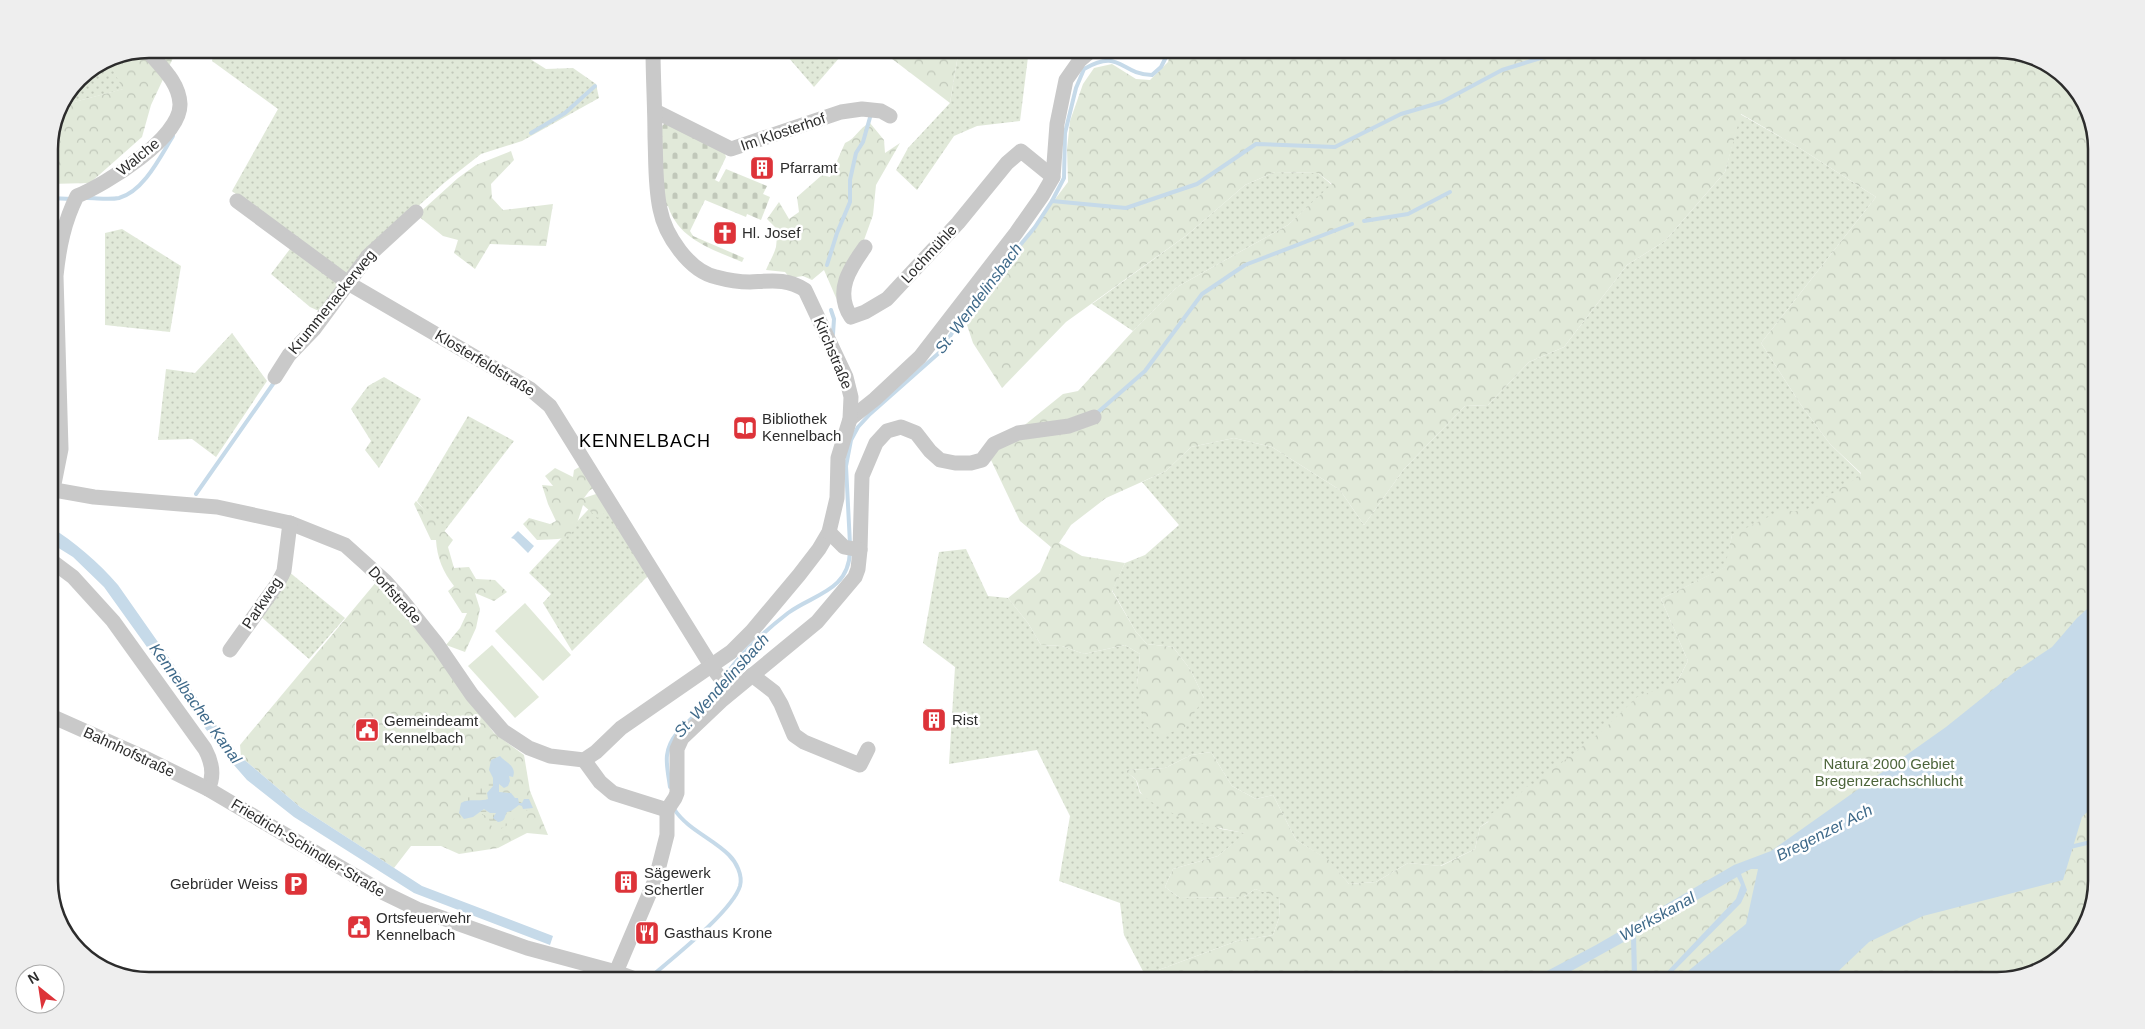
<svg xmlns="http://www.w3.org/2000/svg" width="2145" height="1029" font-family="Arial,sans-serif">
<defs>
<pattern id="grass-dots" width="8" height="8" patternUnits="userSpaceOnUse" patternTransform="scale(1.25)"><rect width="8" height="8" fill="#e1e9d9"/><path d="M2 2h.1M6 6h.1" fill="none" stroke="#c1c8ba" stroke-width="1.8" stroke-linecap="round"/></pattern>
<pattern id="forest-crowns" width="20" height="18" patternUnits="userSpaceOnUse" patternTransform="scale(1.25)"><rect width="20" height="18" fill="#e1e9d9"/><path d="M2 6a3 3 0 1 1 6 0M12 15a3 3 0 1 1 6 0" fill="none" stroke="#c1c8ba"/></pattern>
<pattern id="wetland-marsh" width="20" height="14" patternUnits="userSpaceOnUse" patternTransform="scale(1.25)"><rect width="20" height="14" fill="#e1e9d9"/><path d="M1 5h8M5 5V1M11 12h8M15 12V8" fill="none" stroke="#c1c8ba"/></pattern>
<pattern id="cemetery-stones" width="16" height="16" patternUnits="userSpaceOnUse" patternTransform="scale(1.25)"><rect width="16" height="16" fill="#e1e9d9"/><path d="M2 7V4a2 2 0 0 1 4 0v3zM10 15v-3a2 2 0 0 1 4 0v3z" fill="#c1c8ba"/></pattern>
</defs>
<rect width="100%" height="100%" fill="#fff"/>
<g fill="url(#grass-dots)">
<polygon points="214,49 255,49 293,54 294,49 519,49 519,52 546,69 573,68 596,84 599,98 522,141 481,154 444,183 406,217 321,312 310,307 271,274 296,241 232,191 278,109 212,61"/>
<polygon points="781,49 847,49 814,87"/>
<polygon points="959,49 1029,49 1020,121 977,126 954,136 917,190 896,170 908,148 950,103"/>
<polygon points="107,59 124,89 59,106 78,78"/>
<polygon points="1740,114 1798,147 1876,197 1761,343 1801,405 1830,444 1861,474 1852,496 1732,535 1726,567 1661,599 1688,661 1672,691 1618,719 1512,805 1480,827 1475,849 1440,866 1408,863 1376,882 1349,884 1328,860 1296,840 1273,795 1256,799 1232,786 1211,752 1191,755 1165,768 1125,770 1136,780 1140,793 1221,829 1246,833 1218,856 1173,869 1165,887 1180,898 1244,897 1255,889 1280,897 1279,918 1273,935 1237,941 1145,975 1124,935 1120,903 1059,881 1070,816 1037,750 949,764 955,667 923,643 939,552 966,549 988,596 1008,598 1028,623 1041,645 1062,646 1084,654 1125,645 1140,654 1137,685 1204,698 1190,669 1173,647 1147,644 1136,632 1112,590 1125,563 1145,555 1179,525 1142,482 1166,471 1191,447 1234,438 1272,447 1340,490 1364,525 1404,469 1465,406 1488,405 1529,362 1564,347 1627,265 1665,241 1725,172"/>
<polygon points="1275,172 1318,173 1332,185 1288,225 1177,287 1133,331 1092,304 1187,235 1245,185"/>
<polygon points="122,229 181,266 170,332 105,325 105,233"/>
<polygon points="232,333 267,381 216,457 192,439 158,440 166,369 195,373"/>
<polygon points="384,377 421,399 379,468 365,450 371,441 351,409 368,386"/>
<polygon points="468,416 514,441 443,533 417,501"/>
<polygon points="600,497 648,576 572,651 543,603 551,594 529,573"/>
<polygon points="288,571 345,618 309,659 259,615"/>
</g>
<g fill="url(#forest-crowns)">
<polygon points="149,49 170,49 173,58 151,105 142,137 90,183 49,184 49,143 56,110 59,106 123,89 107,59"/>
<polygon points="879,49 959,49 950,103"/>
<path d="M1172 49H1996L2035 56 2079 93 2096 143V880L2089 919 2052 963 1996 980H1145V975L1237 941 1273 935 1279 918 1280 898 1255 889 1244 897 1180 898 1165 887 1173 869 1218 856 1245 833C1216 828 1163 816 1142 794 1138 790 1139 784 1136 780 1133 776 1127 773 1124 770L1165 768 1191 755 1211 752 1232 786 1256 799 1273 795 1296 840 1329 860 1349 884 1376 882 1408 863 1441 866 1475 849 1480 827 1488 822 1491 814 1520 794 1526 787 1534 784 1560 764 1603 730 1637 697 1677 682 1688 661 1661 599 1725 567 1732 535 1780 511H1804L1860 476 1861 473 1830 444 1801 405 1761 343 1876 197 1798 147 1741 114 1725 172 1665 241 1627 265 1564 347 1529 362 1488 405 1465 406 1404 469 1364 525 1340 490 1272 447 1234 438 1191 447 1166 471 1106 498 1071 525 1059 543 1082 556 1125 563 1112 591 1136 632 1147 644 1173 647 1190 669 1204 698 1185 727 1159 737 1146 726 1137 685 1140 654 1125 645 1084 654 1062 646 1041 645 1028 623 1008 598 1040 572 1051 547 1020 521 991 460 1000 445 1063 394 1078 391 1133 331 1177 287 1288 225 1332 184 1318 173 1275 172 1245 185 1187 235 1066 322 1002 388 973 343 965 319 1068 182 1067 149 1070 121 1083 84 1094 68 1112 64 1136 79 1150 80 1168 62Z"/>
<path d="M870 123 884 140 885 153 900 143 876 185 873 215 840 307 824 270 812 280 803 276 790 278 785 272 766 270C769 262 774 255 776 247 777 241 776 237 779 231L767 219 779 202 789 219 799 212 797 197 822 175 830 177 845 143C858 137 857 129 870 123Z"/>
<polygon points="511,151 514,160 491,184 492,198 503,210 553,204 546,246 490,244 475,269 454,253 458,240 443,236 417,215 458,178 476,165"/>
<path d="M583 465 595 488 590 490 584 498 596 494 609 509 598 518 583 505C572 539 574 539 537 540L523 524 529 518 550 524 556 521 548 504 542 485 553 486 545 476 555 468 573 477 574 470Z"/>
<path d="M416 501 453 540 448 547 454 568 469 567 476 579 495 580 507 592 494 601 475 593 480 609 476 628 465 652 446 645 460 628 467 613H462L448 591 454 586C443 572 437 558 436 540H431L414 504Z"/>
<polygon points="377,581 396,599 494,733 524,755 530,791 548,835 527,833 498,848 459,854 441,846 411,846 394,868 300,807 241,757 240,745"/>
</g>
<g fill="url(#wetland-marsh)">
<path d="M490 774 493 778V786L490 789 488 799C478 802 470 801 461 803L458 807 457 801 472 794 475 795 478 785 485 783Z"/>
<path d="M519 805 528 810 523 813 520 808C517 820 506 827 494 832L488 817 482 814 481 820 473 817 484 809 505 818 507 812 511 811Z"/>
</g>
<path fill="url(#cemetery-stones)" d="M666 122 723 149 726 157 715 180 719 182 726 169 767 186 763 194 770 197 761 220 747 214 746 217 705 200 690 231 693 236 744 258 742 262C712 249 679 240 668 206L664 207 658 130Z"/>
<g fill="#e1e9d9">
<polygon points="525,603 571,655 543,681 495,631"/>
<polygon points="492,645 539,697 515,718 468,666"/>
</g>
<g fill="#c6dae9">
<path d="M49 526C75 542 98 562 118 585L228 742 241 757 300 807 422 886 553 936 550 945 414 893 294 817 247 780 220 749 104 587 73 557 49 542Z"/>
<polygon points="518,531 534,546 528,553 514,539 511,538"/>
<polygon points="2096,601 2096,804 2082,817 2063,880 1923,916 1869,942 1829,980 1677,980 1746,924 1758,869 1751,869 1741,874 1747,890 1741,903 1665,980 1659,980 1736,899 1741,885 1737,877 1636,935 1637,972 1640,980 1632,980 1631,938 1555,980 1530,980 1596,945 1734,865 1771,851 1946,727 2016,671 2052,647 2077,618"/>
<path d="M500 756C506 763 517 766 513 777L509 776 510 781 508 786 504 788 499 784V792L511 793 515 798H518L519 803H522L524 799H529L533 808 523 809 522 806 519 805 511 811 507 812C504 817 506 821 498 822L493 818 496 813H490L484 809 473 817 464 819 459 813 461 803C469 798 479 802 488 799L487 793 493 786V778L489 770 491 760Z"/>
</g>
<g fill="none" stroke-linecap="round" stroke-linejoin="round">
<g stroke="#c6dae9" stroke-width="4">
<polyline points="888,53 889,49"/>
<polyline points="531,133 565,113 595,86"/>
<polyline points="49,198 72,199"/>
<path d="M87 198C97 198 109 200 119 198 144 191 160 157 173 136"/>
<polyline points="1052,201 1126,208 1197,184 1256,144 1335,147 1401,114 1442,102 1502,70 1570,49"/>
<polyline points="1364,221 1408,214 1450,192"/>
<polyline points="827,265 837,233 850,202 850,180 856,153 863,142 871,114"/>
<polyline points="831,310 834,319 833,334"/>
<polyline points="1097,413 1145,371 1202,294 1245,265 1352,224"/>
<polyline points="196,494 273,384"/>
<path d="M850 544 846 466 851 440 858 427 870 414 940 352 966 311 1035 227 1052 201 1064 178 1065 133 1076 88 1084 69C1121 48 1119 74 1152 75L1161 67 1170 49"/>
<path d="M725 676C741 653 766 630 788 613 814 594 849 591 850 551"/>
<polyline points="686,724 702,708 719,683"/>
<path d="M670 787C667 765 662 752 677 733"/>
<polyline points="2070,847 2091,842 2096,844"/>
<path d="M647 980C670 960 732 912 740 886 743 875 736 862 729 855 712 838 688 830 674 809"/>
</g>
<g stroke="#c9c9c9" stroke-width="15">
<polyline points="655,111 731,149 841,112 862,109 881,111 890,116"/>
<polyline points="237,201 348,283 530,389 550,406 712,667 731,692"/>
<path d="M865 247C850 268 834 291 851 317L865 312 887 299 958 223 1007 163 1021 151 1053 177"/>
<polyline points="275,377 289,355 314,329 368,256 416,212"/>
<polyline points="850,419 875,399 920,357 1016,233 1042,196 1053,177 1057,124 1066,80 1080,60 1093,49"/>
<path d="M49 489 94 497 217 507 290 523 345 545 385 581 401 599 437 644 472 695 503 731 529 748 550 756 584 760 596 752 621 728 731 652 752 631 799 575 819 549 829 532 837 498 838 458 850 419 851 397 846 377 805 290C787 278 771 281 750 282 740 282 727 280 716 277 689 271 665 235 660 209 655 186 656 161 655 137 655 107 653 78 653 49"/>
<path d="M53 489 61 449 56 276C59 247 64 222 77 196 106 184 181 138 180 104 179 81 159 65 146 49"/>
<polyline points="860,550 862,476 876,443 887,431 901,427 916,433 930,451 940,460 955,463 971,463 982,460 994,444 1018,433 1069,426 1094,417"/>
<path d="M49 559 73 577 113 621 205 749C212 762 215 775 208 789"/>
<polyline points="230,650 278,583 284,571 290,523"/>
<polyline points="752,675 774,692 781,704 794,735 804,742 860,765 868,749"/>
<polyline points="49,715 141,756 208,789 384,893 417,909 527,948 616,972 638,980"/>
<polyline points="584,760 600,782 613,793 667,810"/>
<polyline points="616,972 656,878 667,835 667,810 675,798 677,793 677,749 682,738 721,701 817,622 855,577 858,569 860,550 844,547 829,532"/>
</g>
</g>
<defs>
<symbol id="building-square" viewBox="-11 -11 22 22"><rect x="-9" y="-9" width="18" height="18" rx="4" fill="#dd3339" stroke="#fff"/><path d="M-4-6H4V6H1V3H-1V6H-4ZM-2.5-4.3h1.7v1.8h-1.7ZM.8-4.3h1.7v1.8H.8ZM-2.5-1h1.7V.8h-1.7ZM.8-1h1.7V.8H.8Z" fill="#fff"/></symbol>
<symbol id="church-square" viewBox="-11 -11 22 22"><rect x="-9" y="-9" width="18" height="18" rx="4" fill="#dd3339" stroke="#fff"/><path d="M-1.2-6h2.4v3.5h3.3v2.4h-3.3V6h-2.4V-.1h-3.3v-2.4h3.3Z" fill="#fff"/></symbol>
<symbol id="library-square" viewBox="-11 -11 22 22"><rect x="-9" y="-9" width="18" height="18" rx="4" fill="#dd3339" stroke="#fff"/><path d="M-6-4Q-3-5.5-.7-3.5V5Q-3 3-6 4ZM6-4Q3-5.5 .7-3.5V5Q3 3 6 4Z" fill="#fff"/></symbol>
<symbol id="civic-square" viewBox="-11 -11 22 22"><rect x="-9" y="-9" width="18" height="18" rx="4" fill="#dd3339" stroke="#fff"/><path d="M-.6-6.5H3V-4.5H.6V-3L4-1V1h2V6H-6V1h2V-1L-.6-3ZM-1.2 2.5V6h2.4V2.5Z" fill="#fff"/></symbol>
<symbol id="parking-square" viewBox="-11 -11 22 22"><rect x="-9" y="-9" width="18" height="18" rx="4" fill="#dd3339" stroke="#fff"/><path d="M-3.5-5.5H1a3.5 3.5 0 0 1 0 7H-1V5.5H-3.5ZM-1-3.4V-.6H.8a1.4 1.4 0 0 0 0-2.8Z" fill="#fff"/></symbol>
<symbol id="restaurant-square" viewBox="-11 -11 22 22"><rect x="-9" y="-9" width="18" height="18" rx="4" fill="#dd3339" stroke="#fff"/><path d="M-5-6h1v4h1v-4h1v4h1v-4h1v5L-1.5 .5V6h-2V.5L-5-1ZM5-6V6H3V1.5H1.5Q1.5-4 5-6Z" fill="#fff"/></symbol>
</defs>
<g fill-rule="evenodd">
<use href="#building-square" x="748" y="154" width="28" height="28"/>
<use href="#church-square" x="711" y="219" width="28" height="28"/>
<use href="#library-square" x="731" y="414" width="28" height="28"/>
<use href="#building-square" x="920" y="706" width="28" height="28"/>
<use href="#civic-square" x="353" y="716" width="28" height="28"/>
<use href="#building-square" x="612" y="868" width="28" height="28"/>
<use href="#parking-square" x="282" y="870" width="28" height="28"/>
<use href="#civic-square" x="345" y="913" width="28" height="28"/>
<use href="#restaurant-square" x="633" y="919" width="28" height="28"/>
</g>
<g text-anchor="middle" stroke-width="5" stroke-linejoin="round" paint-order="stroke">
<g font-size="15" fill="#2c2c2c" stroke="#fff">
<text transform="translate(783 132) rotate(-19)" y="5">Im Klosterhof</text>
<text transform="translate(138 157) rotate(-39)" y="5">Walche</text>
<text transform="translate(929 254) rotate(-47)" y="5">Lochmühle</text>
<text transform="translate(332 302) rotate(-51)" y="5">Krummenackerweg</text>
<text transform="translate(833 353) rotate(67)" y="5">Kirchstraße</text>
<text transform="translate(485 363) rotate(31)" y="5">Klosterfeldstraße</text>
<text transform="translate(395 595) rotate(48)" y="5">Dorfstraße</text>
<text transform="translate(262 603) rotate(-56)" y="5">Parkweg</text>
<text transform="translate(129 752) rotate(25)" y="5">Bahnhofstraße</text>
<text transform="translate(308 848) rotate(31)" y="5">Friedrich-Schindler-Straße</text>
</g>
<g font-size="15" fill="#2c2c2c" stroke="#fff" text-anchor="start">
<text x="780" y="173">Pfarramt</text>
<text x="742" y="238">Hl. Josef</text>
<text x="762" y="424">Bibliothek<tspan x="762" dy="17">Kennelbach</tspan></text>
<text x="952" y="725">Rist</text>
<text x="384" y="726">Gemeindeamt<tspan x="384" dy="17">Kennelbach</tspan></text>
<text x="644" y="878">Sägewerk<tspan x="644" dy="17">Schertler</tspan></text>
<text x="278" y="889" text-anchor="end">Gebrüder Weiss</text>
<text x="376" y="923">Ortsfeuerwehr<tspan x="376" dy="17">Kennelbach</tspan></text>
<text x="664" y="938">Gasthaus Krone</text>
</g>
<g font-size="15" fill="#4d653b" stroke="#fff">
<text x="1889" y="769">Natura 2000 Gebiet<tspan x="1889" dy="17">Bregenzerachschlucht</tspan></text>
</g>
<g font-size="16" font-style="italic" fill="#3e6989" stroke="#fff">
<text transform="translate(978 298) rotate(-53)" y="6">St. Wendelinsbach</text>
<text transform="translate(721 685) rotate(-48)" y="6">St. Wendelinsbach</text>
<text transform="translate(196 703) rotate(54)" y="6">Kennelbacher Kanal</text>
<text transform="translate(1824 832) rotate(-27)" y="6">Bregenzer Ach</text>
<text transform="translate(1657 916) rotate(-29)" y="6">Werkskanal</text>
</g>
<g font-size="18" letter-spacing="1" fill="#000" stroke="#fff">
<text x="645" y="447">KENNELBACH</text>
</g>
</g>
<path d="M0 0H2145V1029H0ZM149 58H1997A91 91 0 0 1 2088 149V881A91 91 0 0 1 1997 972H149A91 91 0 0 1 58 881V149A91 91 0 0 1 149 58Z" fill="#eee" fill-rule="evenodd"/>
<path fill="none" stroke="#2c2c2c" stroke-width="2.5" d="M149 58H1997A91 91 0 0 1 2088 149V881A91 91 0 0 1 1997 972H149A91 91 0 0 1 58 881V149A91 91 0 0 1 149 58Z"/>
<g transform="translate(40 989) rotate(330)"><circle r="24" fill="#ffffff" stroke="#ababab"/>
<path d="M0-4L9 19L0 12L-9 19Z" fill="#dd3339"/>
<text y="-8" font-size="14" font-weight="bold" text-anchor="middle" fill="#2c2c2c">N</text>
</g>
</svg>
